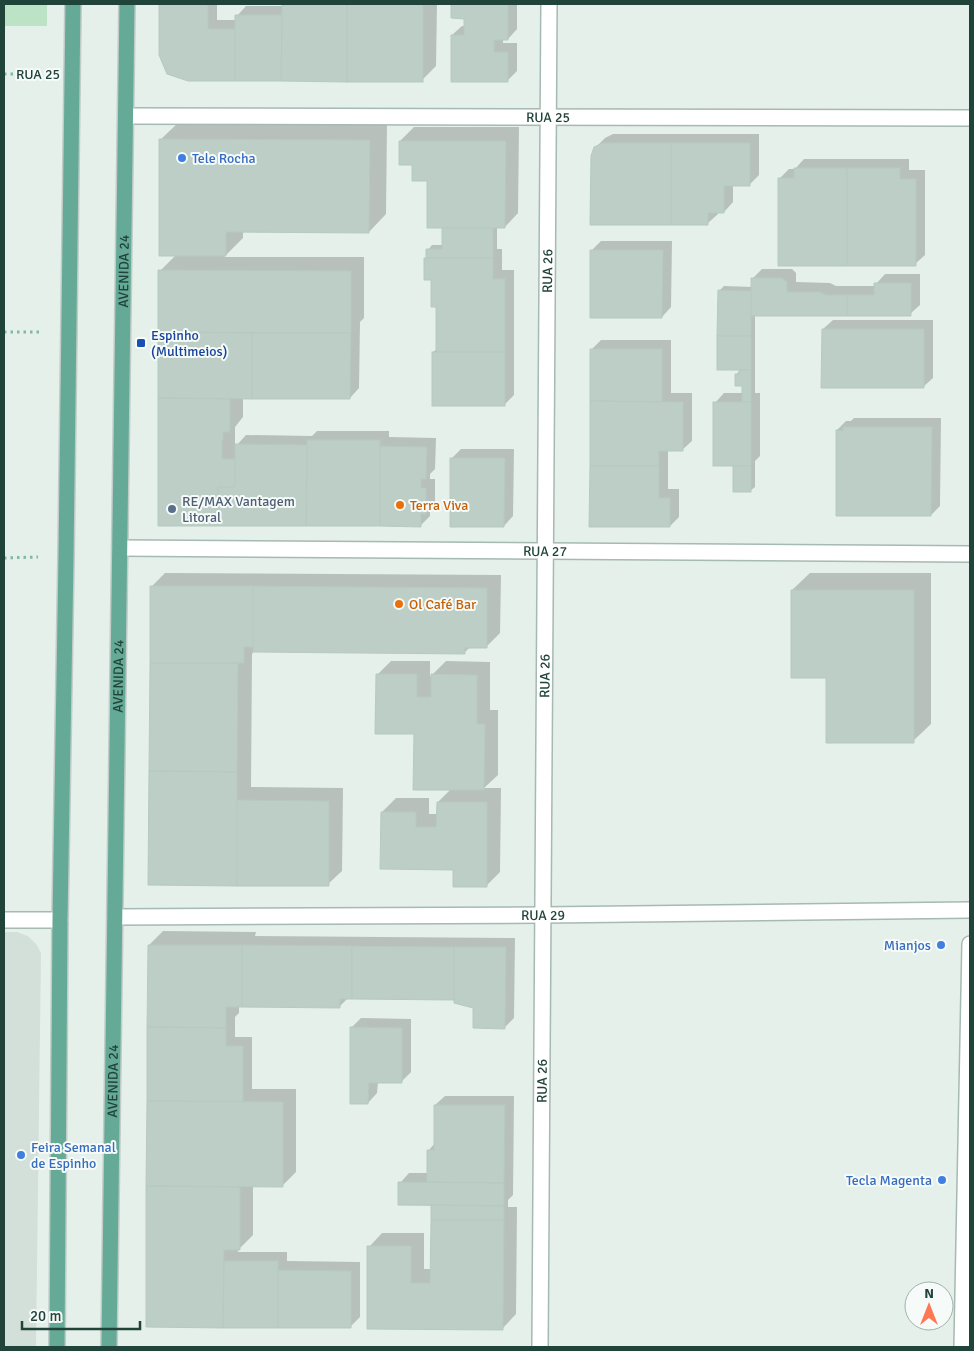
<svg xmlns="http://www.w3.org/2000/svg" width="974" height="1351" font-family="Signika,sans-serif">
<rect width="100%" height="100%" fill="#e5f0ea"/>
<polygon fill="#d3e0d9" points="4,932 17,932 28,936 37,945 41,953 36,1347 4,1347"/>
<rect fill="#bce3c5" x="4" y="4" width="43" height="22"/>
<g fill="#0003">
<polygon points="161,4 217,4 217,20 237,20 237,16 246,6 283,6 283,4 437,4 436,66 422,80 161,55"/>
<polygon points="452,4 517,4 517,29 508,39 503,39 503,43 517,43 517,71 508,80 452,35 462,26 465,26 465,17 452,17"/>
<polygon points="178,123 387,123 386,214 369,232 243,231 243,238 224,257 364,257 364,318 360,322 359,388 350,398 243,397 243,417 235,427 235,447 246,435 312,436 317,431 389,431 389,437 436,438 435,469 430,474 430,479 435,479 435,504 430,509 430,516 420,526 159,524 160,271 176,255 160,140"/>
<polygon points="414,127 519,127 518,213 505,227 497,227 497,249 502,249 502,270 514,270 514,395 504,405 433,352 437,349 437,306 428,256 428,250 432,245 443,245 443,227 429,180 413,164 400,141"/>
<polygon points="613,134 759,134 759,175 749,185 733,185 733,202 724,212 718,212 718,214 708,223 595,148 605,138"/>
<polygon points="804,159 909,159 909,170 925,170 925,255 915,264 779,179 789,169 795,169"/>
<polygon points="601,241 672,241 671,307 662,317 592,250"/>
<polygon points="762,269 792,269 796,273 796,282 830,283 836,286 876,286 876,284 885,274 920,274 920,305 910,314 755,314 755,393 760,393 760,456 755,461 755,487 750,491 734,465 715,403 724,393 744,393 744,385 736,375 740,370 719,291 724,286 753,287 753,278"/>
<polygon points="833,320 933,320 933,378 923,387 823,329"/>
<polygon points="601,340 671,340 671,393 692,393 692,441 682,450 668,450 668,489 679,489 679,517 670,526 591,350"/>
<polygon points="854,418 941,418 940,506 931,515 837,430 846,421 851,421"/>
<polygon points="461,449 514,449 513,516 504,526 452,458"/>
<polygon points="165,573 501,575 500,633 486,647 470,647 465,652 254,651 252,654 251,787 343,788 342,871 328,884 149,884 151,587"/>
<polygon points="810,573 931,573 931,724 913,741 827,676 792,590"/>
<polygon points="391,661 430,661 430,677 446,661 490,662 490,710 498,710 498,775 484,788 501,788 500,872 486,886 454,869 382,812 396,798 429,798 429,814 438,814 438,802 451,789 377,675"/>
<polygon points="163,931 256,932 255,936 515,938 514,1018 505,1027 474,1008 455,999 348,998 339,1007 239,1006 239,1013 235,1017 235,1037 252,1037 252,1089 296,1089 296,1172 282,1186 253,1186 253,1235 239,1249 238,1249 238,1252 287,1252 287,1261 360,1262 360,1317 350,1327 147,1326 149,945"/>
<polygon points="361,1018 411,1019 411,1072 401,1082 378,1082 377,1093 368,1103 351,1028"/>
<polygon points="445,1096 514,1096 513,1195 508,1200 508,1207 517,1207 516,1314 503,1328 368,1328 369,1247 382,1233 424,1233 424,1269 432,1269 432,1204 400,1183 409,1173 429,1173 429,1150 435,1143 435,1105"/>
</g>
<g fill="#bccec6" stroke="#b6cac1">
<polygon points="159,4 208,4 208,29 235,29 235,81 188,81 167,74 159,55"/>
<polygon points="282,4 347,4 347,82 281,81"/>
<rect x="347" y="4" width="76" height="78"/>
<polygon points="451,4 508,4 508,40 494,40 494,52 508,52 508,82 451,82 451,35 464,35 464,19 451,18"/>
<polygon points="235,15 282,15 281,81 235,81"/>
<polygon points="159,139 370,140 369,233 226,232 226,256 159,256"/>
<polygon points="399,141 506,141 505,228 427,228 427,181 412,181 412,165 399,165"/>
<polygon points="603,143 671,143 671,225 590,225 591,156 594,147"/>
<polygon points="671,143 750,143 750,186 724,186 724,213 708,213 708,225 671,225"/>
<polygon points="794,168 847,168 847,266 778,266 778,178 794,178"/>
<polygon points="847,168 900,168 900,179 916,179 916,266 847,266"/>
<polygon points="442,228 493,228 493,258 426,258 426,249 442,249"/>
<polygon points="590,250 663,250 662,318 590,318"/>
<polygon points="424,258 493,258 493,279 505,279 505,352 436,352 436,307 431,307 431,280 424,280"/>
<polygon points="158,270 351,271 351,333 158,332"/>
<polygon points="751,278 782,278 787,282 787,292 820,292 826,295 847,295 847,316 751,316"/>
<polygon points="874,283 911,283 911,316 847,316 847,295 874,295"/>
<polygon points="718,290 751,291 751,336 717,336"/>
<polygon points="822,329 924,329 924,388 821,388"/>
<polygon points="158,332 252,333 252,399 158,398"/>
<polygon points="252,333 351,333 350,399 252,399"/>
<rect x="717" y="336" width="34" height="34"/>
<polygon points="590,349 662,349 662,402 590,401"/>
<rect x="432" y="352" width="73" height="54"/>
<polygon points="739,370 751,370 751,402 742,402 742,386 735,386 735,374 739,374"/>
<polygon points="158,398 230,399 230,432 223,432 223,440 222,440 222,459 235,459 235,487 218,487 218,526 158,526"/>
<polygon points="590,401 683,402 683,451 659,451 659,466 590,466"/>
<rect x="713" y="402" width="38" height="64"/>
<polygon points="843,427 932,427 931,516 836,516 836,430 843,431"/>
<polygon points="307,440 380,440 380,526 306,526"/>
<polygon points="235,444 307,445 306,526 218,526 218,487 235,487"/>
<polygon points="380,446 427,447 426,479 421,479 421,488 426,488 426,514 421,514 421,527 380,526"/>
<polygon points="450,458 505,458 504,527 450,527"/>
<polygon points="590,466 659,466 659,498 670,498 670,527 589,527"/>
<rect x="733" y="466" width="18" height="26"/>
<polygon points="150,586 253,586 253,647 244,647 244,663 150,663"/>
<polygon points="253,586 487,588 487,648 465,648 465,654 253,652"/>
<polygon points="791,590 914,590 914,743 826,743 826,678 791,678"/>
<polygon points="150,663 238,663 237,772 149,771"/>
<polygon points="376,674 417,674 417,697 431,697 431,674 477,675 477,724 485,724 484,790 413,790 414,734 375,734"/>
<polygon points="149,771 237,772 237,886 148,885"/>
<polygon points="237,800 329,801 329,886 237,886"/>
<polygon points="437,802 487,802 487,887 453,887 453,870 380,869 381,812 416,812 416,827 436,827"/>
<polygon points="148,945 242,945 242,1007 226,1007 226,1028 147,1027"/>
<polygon points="242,945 352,946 352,999 340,999 340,1008 242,1007"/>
<polygon points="352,946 454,947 454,1000 352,999"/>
<polygon points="454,947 506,947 505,1029 473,1028 473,1008 454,1003"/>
<polygon points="147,1027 226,1028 226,1046 243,1046 243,1102 147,1101"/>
<polygon points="350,1027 402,1028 402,1083 369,1083 368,1104 350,1104"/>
<polygon points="147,1101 283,1102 283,1187 146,1186"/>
<polygon points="434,1105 505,1105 504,1183 427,1182 427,1150 434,1150"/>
<polygon points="398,1182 504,1183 504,1206 398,1205"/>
<polygon points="146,1186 240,1187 240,1250 224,1250 223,1328 146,1327"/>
<polygon points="431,1205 504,1206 504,1220 431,1220"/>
<polygon points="431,1220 504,1220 503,1330 367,1329 367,1246 411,1246 411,1283 430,1283"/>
<polygon points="224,1261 278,1261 278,1328 223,1328"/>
<polygon points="278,1270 351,1271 351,1328 278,1328"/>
</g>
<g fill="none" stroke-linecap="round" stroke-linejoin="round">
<defs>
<g id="street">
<path id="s1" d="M126 116 970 118"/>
<path id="s2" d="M120 548 970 554"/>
<path id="s3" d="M115 917 543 915 970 910"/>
<polyline points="4,920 60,920"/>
<path id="s4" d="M540 1347 549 4"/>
<polyline points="962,1347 970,944"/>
</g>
<g id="primary">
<polyline points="57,1347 60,920 66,557 73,4"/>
<path id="s5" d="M109 1347 127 4"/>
</g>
</defs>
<use href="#street" stroke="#a6b9b2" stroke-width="18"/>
<use href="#primary" stroke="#c1cbc8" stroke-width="18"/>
<g stroke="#82b7a4" stroke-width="3" stroke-dasharray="2.5 4" stroke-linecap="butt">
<polyline points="4,74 43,74"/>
<polyline points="4,332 41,332"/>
<polyline points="4,558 38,557"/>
</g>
<use href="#street" stroke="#fff" stroke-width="15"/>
<use href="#primary" stroke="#64aa96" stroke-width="15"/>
</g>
<g fill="#3f7fe0" stroke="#f6fbf9" stroke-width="2">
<circle cx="182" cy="158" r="5"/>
<circle cx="941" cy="945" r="5"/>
<circle cx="21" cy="1155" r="5"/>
<circle cx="942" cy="1180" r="5"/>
</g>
<rect fill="#1a4fb4" stroke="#f6fbf9" stroke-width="2" x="136" y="338" width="10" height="10" rx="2.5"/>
<g fill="#e8710a" stroke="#f6fbf9" stroke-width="2">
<circle cx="400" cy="505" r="5"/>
<circle cx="399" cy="604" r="5"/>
</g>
<circle fill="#5c6f8a" stroke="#f6fbf9" stroke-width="2" cx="172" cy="509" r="5"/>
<g text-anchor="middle" stroke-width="4" stroke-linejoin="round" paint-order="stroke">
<g font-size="14" fill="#21443a" stroke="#f6fbf9">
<text x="38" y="79">RUA 25</text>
<text dy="5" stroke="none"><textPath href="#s1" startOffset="422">RUA 25</textPath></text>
<text dy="5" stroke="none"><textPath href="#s5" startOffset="1076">AVENIDA 24</textPath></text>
<text dy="5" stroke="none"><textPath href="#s4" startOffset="1076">RUA 26</textPath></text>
<text dy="5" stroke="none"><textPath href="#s2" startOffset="425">RUA 27</textPath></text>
<text dy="5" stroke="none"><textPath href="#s4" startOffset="671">RUA 26</textPath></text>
<text dy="5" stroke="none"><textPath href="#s5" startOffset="671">AVENIDA 24</textPath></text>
<text dy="5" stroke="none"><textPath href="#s3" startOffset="428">RUA 29</textPath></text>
<text dy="5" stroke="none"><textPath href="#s5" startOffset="266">AVENIDA 24</textPath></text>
<text dy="5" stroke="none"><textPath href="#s4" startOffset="266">RUA 26</textPath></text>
</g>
<g font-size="14" fill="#366cbe" stroke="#f6fbf9" text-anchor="start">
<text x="192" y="163">Tele Rocha</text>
<text x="931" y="950" text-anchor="end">Mianjos</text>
<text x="31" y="1152">Feira Semanal<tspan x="31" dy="16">de Espinho</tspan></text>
<text x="932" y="1185" text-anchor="end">Tecla Magenta</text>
</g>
<g font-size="14" fill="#164399" stroke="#f6fbf9" text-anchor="start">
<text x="151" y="340">Espinho<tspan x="151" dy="16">(Multimeios)</tspan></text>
</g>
<g font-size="14" fill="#4e5e75" stroke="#f6fbf9" text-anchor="start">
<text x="182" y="506">RE/MAX Vantagem<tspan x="182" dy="16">Litoral</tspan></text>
</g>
<g font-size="14" fill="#c56008" stroke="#f6fbf9" text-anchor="start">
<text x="410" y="510">Terra Viva</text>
<text x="409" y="609">Ol Café Bar</text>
</g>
</g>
<rect width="974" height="1351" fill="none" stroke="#21443a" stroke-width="10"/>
<g transform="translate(929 1306)"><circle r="24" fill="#f6fbf9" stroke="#a1b2ad"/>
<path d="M0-4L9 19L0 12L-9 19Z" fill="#ff7853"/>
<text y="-8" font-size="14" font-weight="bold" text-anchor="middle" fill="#21443a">N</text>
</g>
<path d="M22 1321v8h118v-8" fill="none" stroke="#21443a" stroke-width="2.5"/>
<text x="30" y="1321" font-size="15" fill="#21443a" stroke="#f6fbf9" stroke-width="4" paint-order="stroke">20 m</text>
</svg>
